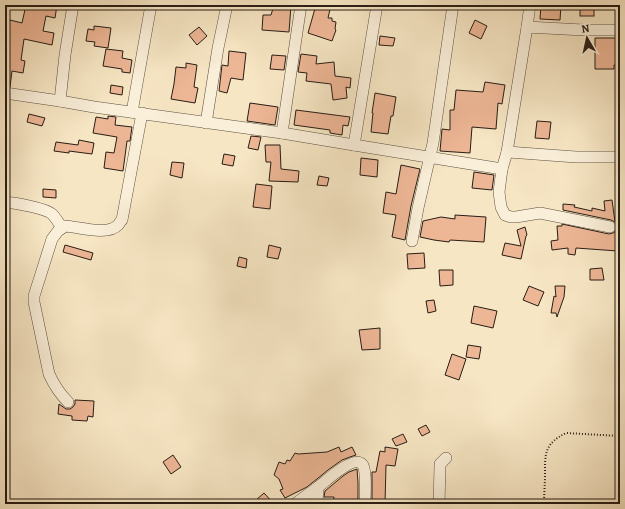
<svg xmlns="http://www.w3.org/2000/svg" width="625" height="509" font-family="Alegreya,serif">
<rect width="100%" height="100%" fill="#f7e6c4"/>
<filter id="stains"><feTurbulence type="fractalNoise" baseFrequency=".005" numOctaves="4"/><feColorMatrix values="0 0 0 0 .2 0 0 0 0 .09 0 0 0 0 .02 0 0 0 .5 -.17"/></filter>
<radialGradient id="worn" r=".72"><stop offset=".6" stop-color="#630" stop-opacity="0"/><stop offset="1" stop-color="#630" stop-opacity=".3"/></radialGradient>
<g fill="#edb695" stroke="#271d15">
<polygon points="26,5 45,9 46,5 57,5 55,18 46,16 43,31 54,33 52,45 24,39 21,60 25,61 23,73 12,71 10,87 5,86 5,40 10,20 22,23"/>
<polygon points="274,5 291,5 289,32 262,30 263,15 271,15"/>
<polygon points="316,5 331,5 328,18 332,18 332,21 336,22 335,29 336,30 332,41 308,33"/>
<polygon points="541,5 561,5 560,20 540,19"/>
<rect x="580" y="5" width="14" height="11"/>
<polygon points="475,20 487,26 481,39 469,33"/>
<polygon points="94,26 111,28 108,48 94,46 95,42 86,41 88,29 94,30"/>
<polygon points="199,27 207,36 197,45 189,35"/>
<polygon points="380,36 395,38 393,46 379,45"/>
<polygon points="595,38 620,38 620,65 614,65 614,69 595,69"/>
<polygon points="106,49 123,51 122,58 132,60 130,73 122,72 122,69 103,66"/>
<polygon points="229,51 246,53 243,80 231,78 227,93 219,91 222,65 228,66"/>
<polygon points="301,54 317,56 316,64 334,62 335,76 351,78 350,88 346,87 347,98 333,100 331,84 306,81 307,73 298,72"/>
<polygon points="272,55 286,56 284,70 270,69"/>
<polygon points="186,63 197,65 194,87 198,88 195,103 171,99 174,84 176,67 186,68"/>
<polygon points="485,82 505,85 502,104 498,103 496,129 472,127 470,153 440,151 442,129 450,130 450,110 454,110 456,90 483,92"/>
<polygon points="111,85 123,87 122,95 110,93"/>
<polygon points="375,93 396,97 393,116 391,116 388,134 371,132 373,113 372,113"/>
<polygon points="250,103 278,107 275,125 247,121"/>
<polygon points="296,110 350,117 348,126 343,125 342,135 330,133 330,130 294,125"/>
<polygon points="29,114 45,118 42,126 27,122"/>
<polygon points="108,116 116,117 115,125 132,127 130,141 127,141 123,171 104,168 106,152 114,153 117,137 93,133 96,117 108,119"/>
<polygon points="537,121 551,122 549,139 535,138"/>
<polygon points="251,136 261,137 258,150 248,148"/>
<polygon points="79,140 94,143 92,154 69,151 69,153 54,151 56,142 78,145"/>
<polygon points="265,145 280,145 281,169 299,171 298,182 269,181 271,162 266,162"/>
<polygon points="224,154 235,156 233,166 222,164"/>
<polygon points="361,158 378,160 377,177 360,175"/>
<polygon points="172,162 184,163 182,178 170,175"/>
<polygon points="401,165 420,169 411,206 405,240 392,237 396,215 383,213 386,192 396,194"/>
<polygon points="474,172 494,175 492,190 472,188"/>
<polygon points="319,176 329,178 327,186 317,185"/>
<polygon points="256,184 272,186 270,209 253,207"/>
<polygon points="43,189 56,190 56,198 43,197"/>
<polygon points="612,200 615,222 611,220 563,210 563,204 575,205 574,207 592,211 592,208 605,211 604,201"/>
<polygon points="455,215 486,217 484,242 450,240 449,242 434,240 420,237 423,221 441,217 455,219"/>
<polygon points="562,224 609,234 613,233 616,231 618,251 576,248 575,255 568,254 568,248 552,250 551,241 558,240 557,226 562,226"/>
<polygon points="525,227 527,235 526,236 521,259 502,255 505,243 521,246 517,230"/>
<polygon points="65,245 93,253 91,260 63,252"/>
<polygon points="269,245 281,248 278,259 267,257"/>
<polygon points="424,253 425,268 408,269 407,254"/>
<polygon points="239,257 247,259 246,268 237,266"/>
<polygon points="602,268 604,280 590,280 590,269"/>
<polygon points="439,270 453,270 453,285 440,286"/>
<polygon points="529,286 544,292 538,306 523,300"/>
<polygon points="555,286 565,286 564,297 557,317 556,313 551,313 554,296 556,297"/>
<polygon points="434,300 436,311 428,313 426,301"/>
<polygon points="474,306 497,311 493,328 471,323"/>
<polygon points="380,328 380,349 362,350 359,330"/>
<polygon points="468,345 481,347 479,359 466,357"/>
<polygon points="452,354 466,359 459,380 445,375"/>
<polygon points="75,400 94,401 93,417 88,416 87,421 72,420 72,416 58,414 59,404 66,409 70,409 73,407 75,404"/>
<polygon points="426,425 430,432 422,436 418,429"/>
<polygon points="403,434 407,442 396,446 392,439"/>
<polygon points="339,447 341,452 352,447 356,455 350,457 342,460 328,470 307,487 285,498 280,490 283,489 279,479 274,475 279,462 285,464 287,460 290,461 295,453 298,454 327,452"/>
<polygon points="385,447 398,449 395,466 386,465 385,504 372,504 372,472 376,472 380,451 385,452"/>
<polygon points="173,455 181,467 171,474 163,462"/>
<polygon points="357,469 358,483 358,502 344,502 343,504 333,504 334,497 324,497 325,491 343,476 349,472"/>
<polygon points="264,493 274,504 260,504 256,500"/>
</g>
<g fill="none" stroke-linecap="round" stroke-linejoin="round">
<defs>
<g id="minor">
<polyline points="527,27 530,5"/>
<polyline points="5,93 60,101 94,107 282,133 354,145 502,169"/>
<polyline points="60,101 65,55 73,5"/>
<polyline points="132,112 151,5"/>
<polyline points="206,123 218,48 227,5"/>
<polyline points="282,133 301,5"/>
<polyline points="354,145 377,5"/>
<polyline points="507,152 576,157 620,157"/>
<path d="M5 202C15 203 45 208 52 214 56 218 59 223 62 228"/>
<polyline points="610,227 540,213 516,217 511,217 505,215 501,207 499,192 502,169 507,152 527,27 583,30 620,30"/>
<polyline points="412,241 418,208 433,143 453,5"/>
<path d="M68 402C59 393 54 385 49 374L34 302V296L52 239 58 231 65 226C79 227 108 236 118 225 120 223 120 221 122 220L142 113"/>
<path d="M295 504C302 499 310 493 318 487 325 482 353 455 362 464 367 469 365 496 365 504"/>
<polyline points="317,504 318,487"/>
<polyline points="439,504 440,466 440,464 446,458"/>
</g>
</defs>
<use href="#minor" stroke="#5b4f41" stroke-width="12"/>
<path stroke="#271d15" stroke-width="2" stroke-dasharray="1 2" stroke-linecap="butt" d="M544 504C544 494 545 485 545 475 545 454 544 444 566 433L620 436"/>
<use href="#minor" stroke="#faefd9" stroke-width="11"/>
</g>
<rect width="625" height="509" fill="none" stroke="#f7e6c4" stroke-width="20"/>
<rect x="6" y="6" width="613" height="497" fill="none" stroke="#271d15" stroke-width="2"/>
<rect x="10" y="10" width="605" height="489" fill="none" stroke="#271d15"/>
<g transform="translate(587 38) rotate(351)" stroke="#faefd9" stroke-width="3" paint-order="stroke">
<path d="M0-3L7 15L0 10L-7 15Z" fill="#271d15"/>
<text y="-6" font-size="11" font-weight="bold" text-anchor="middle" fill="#271d15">N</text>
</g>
<rect width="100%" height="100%" filter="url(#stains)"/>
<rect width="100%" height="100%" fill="url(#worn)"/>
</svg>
